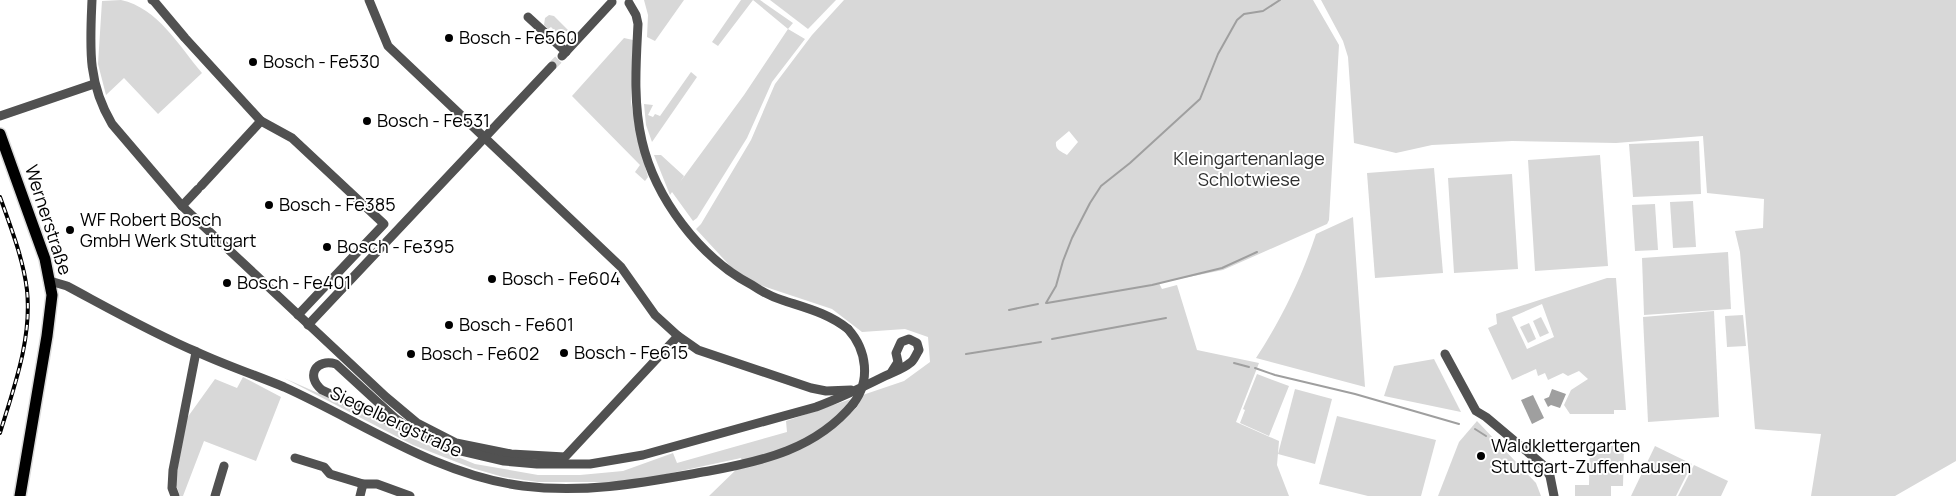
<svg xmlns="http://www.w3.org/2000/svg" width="1956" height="496" font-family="Manrope,sans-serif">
<rect width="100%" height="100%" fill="#fff"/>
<g fill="#d8d8d8" fill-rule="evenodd">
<path d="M121 0C158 8 179 46 202 73L158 114 124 78 106 95 98 64 102 1Z"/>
<polygon points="644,0 684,0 655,41 647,37 648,15"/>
<polygon points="741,0 760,0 793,23 788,29 805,39 772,82 747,138 697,218 693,221 672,192 670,195 654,155 661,155 684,176 680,182 744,95 788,29 753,0 718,46 712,42"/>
<polygon points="770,0 836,0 808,29"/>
<path d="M844 0H1313L1339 45 1329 220 1327 224 1223 270 1159 283 1162 289 1177 285 1197 350 1259 363 1236 422 1279 441 1277 465 1289 496H709L743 463 741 458 648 478 622 482H538L503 477 472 468 413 445 284 378 363 413 416 440 475 464 538 475H580L623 471 673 453 677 463 787 432 786 421 904 381 930 362 928 337 905 329 862 332 832 309 754 283 731 267 696 229 701 224 751 140 775 84 812 35ZM1069 131 1078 142 1067 155C1061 151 1055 150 1056 142Z"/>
<polygon points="1321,0 1956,0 1956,461 1895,496 1811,496 1821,434 1755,429 1740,252 1735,231 1763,228 1764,199 1707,193 1703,136 1616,143 1512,141 1432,145 1396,153 1354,143 1348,57 1343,41"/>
<polygon points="549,15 554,16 568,30 559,39 554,35 556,32 551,27 548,29 544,25 545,18"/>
<polygon points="624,38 633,40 631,102 638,141 648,177 645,181 635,172 640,165 572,96"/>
<polygon points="691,72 697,77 652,142 646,125 644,104 653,105 648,115 653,117 655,114 660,116"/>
<polygon points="1699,141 1701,194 1633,197 1629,144"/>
<polygon points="1600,155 1608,266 1535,271 1528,160"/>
<polygon points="1434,168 1443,273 1375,278 1367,173"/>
<polygon points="1512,174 1518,269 1454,273 1448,178"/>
<polygon points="1693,201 1696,247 1673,248 1670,202"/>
<polygon points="1655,204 1658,250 1635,251 1632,205"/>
<path d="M1353 217 1365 387 1256 358C1281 320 1302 277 1316 234Z"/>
<polygon points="1728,252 1731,309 1644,315 1642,258"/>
<path d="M1607 278H1616L1626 410H1614V414H1570L1564 405 1571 390 1588 379 1579 371 1568 376 1563 373 1548 380 1545 373 1538 376 1536 369 1512 380 1488 328 1497 324 1496 314ZM1542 304 1554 337 1527 349 1512 317Z"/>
<polygon points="1714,311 1719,417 1648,422 1643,317"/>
<polygon points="1743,315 1746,346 1727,347 1725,316"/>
<polygon points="1541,317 1549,333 1540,337 1533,321"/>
<polygon points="1529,323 1536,339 1528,343 1520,327"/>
<polygon points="1434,359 1461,412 1384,396 1394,366"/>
<polygon points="1257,374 1289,386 1269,436 1240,423 1245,410 1243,409"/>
<polygon points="243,377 281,397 256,461 204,441 183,496 180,496 175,482 187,418 215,379 237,388"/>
<polygon points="1295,389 1332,399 1315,464 1278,454"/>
<polygon points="1337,416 1436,440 1421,496 1368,496 1319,484"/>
<polygon points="1477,421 1536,483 1541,496 1438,496 1459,442"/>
<polygon points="1590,446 1624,446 1623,486 1611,486 1611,496 1575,496 1575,485 1589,485"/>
<polygon points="1655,446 1692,464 1676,496 1631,496"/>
<polygon points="1694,465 1728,481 1721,496 1678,496"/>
</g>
<g fill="#9f9f9f">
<polygon points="1552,389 1566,394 1560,408 1551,405 1548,407 1544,399 1549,397"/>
<polygon points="1533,395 1544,418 1532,424 1521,400"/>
</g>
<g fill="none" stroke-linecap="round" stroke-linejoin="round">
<g stroke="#9f9f9f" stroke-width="2">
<polyline points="1046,303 1056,286 1063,261 1072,238 1090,203 1101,186 1130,163 1200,99 1218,54 1237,20 1244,14 1263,11 1280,0"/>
<polyline points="1047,303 1152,285 1222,268 1257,252"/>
<polyline points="1009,310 1038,304"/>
<polyline points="1052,339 1166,318"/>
<polyline points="966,354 1041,342"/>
<polyline points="1234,363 1249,367"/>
<polyline points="1255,368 1275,375 1355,394 1459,424"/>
<polyline points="1475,429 1486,436"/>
</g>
<polyline stroke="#d9d9d9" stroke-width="9" stroke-dasharray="9 4.5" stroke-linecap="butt" points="552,66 562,56"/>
<defs>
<polyline id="major" points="0,134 45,259 52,295 47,336 20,496"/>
</defs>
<use href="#major" stroke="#dbdbdb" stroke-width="14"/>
<g stroke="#515151" stroke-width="9">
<path d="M92 0C90 47 87 82 112 124L182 206 386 397 417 423 456 443 511 454 565 457 678 336"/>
<polyline points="152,0 154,1 185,38 261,121 201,186"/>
<polyline points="369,0 388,46 621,267 655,315 678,336 698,350 811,388 826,391 851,390"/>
<path d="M629 3 636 15 638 24C636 63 633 103 642 141 655 198 700 258 752 285 761 291 772 297 782 300 806 308 828 313 848 329"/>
<polyline points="528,17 566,52"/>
<polyline points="562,56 612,2"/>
<polyline points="0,116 94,84"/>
<polyline points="261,121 292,138 384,224 298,315"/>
<polyline points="182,206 198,189"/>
<path d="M50 281 67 286C110 309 152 333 197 352 225 365 255 375 284 387 362 422 436 475 523 486 588 494 646 482 709 471 763 461 816 449 853 404"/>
<polyline points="308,325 552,66"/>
<polyline points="1445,354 1476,411 1486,417 1543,465 1550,476 1554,496"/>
<path d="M415 432 396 419 336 364C316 358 305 376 322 390L385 419 457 450 504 461 537 464H590L643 455 816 407C840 398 863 387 885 376 893 372 903 369 910 363 914 361 916 354 919 350L917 343 909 339 901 342 896 353 898 362 891 373"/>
<polyline points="295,458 324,467 330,474 363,484 377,484 410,496"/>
<polyline points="175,496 172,488 173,470 196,352"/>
<polyline points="215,496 224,466"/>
<polyline points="360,496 363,484"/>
</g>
<use href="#major" stroke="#000" stroke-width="11"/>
<defs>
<path id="rail" d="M0 197C11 228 23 258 27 290 32 339 14 387 0 433"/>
</defs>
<use href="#rail" stroke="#000" stroke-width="4"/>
<use href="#rail" stroke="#fff" stroke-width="2" stroke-dasharray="5.5" stroke-linecap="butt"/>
<path stroke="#515151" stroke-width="9" d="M848 329C867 350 871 381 853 404"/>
</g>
<g fill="#000" stroke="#fff" stroke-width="2">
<circle cx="449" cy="38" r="5"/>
<circle cx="253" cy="62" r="5"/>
<circle cx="367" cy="121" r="5"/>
<circle cx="269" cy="205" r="5"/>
<circle cx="70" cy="230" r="5"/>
<circle cx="327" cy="247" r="5"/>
<circle cx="492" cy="279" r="5"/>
<circle cx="227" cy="283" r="5"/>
<circle cx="449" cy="325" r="5"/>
<circle cx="564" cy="353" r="5"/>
<circle cx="411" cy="354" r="5"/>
<circle cx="1481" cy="456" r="5"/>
</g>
<g text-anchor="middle" stroke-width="4" stroke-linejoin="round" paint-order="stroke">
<g font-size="18" fill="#000" stroke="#fff" text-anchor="start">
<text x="459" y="44">Bosch - Fe560</text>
<text x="263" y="68">Bosch - Fe530</text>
<text x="377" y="127">Bosch - Fe531</text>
<text x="279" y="211">Bosch - Fe385</text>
<text x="80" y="226">WF Robert Bosch<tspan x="80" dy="21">GmbH Werk Stuttgart</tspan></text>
<text x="337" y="253">Bosch - Fe395</text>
<text x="502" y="285">Bosch - Fe604</text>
<text x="237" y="289">Bosch - Fe401</text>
<text x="459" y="331">Bosch - Fe601</text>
<text x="574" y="359">Bosch - Fe615</text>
<text x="421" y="360">Bosch - Fe602</text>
<text x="1491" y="452">Waldklettergarten<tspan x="1491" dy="21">Stuttgart-Zuffenhausen</tspan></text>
</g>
<g font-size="18" fill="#2f2f2f" stroke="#fff">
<text x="1249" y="165">Kleingartenanlage<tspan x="1249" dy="21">Schlotwiese</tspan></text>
</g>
<g font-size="18" fill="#000" stroke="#fff">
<text transform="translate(48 220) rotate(72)" y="6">Wernerstraße</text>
<text transform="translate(396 422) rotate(25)" y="6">Siegelbergstraße</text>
</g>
</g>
</svg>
